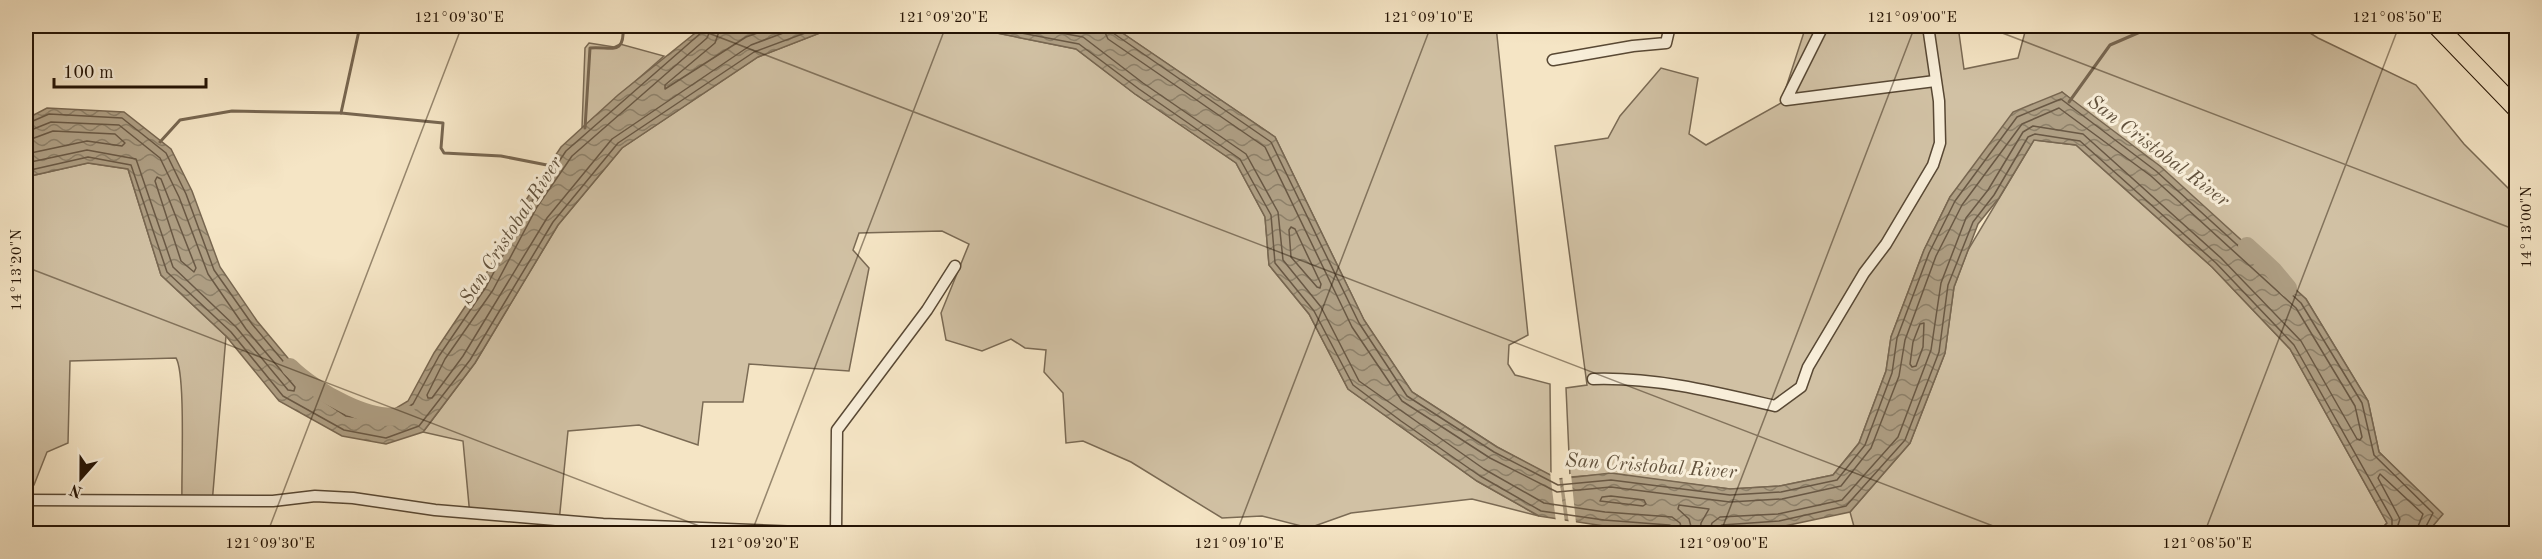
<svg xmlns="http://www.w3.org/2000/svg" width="2542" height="559" font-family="'Old Standard TT',serif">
<defs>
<pattern id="water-waves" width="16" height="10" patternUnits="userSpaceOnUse" patternTransform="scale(1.5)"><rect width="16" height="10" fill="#ae9e83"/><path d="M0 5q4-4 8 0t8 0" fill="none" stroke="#8d8069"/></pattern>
</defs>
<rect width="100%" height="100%" fill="#f5e5c5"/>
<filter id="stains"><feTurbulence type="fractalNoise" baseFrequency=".00333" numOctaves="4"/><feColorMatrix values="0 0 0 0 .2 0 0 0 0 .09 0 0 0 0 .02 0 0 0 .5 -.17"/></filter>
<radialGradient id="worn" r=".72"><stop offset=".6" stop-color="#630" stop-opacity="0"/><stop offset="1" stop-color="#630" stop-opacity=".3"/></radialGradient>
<g fill="#d1c1a4" stroke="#7a6a54" stroke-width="1.5">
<polygon points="867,26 962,26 1076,49 1135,94 1236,163 1265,217 1269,265 1309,314 1348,389 1477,481 1539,516 1472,499 1351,513 1309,528 1262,516 1222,518 1131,462 1083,441 1066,443 1063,393 1044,372 1046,350 1025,348 1011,339 982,351 946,340 941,313 969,244 942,231 859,233 853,250 869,268 849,371 749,364 743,402 703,402 698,445 639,425 568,431 559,522 470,516 463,441 423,432 475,363 558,225 622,148 758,57 830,29"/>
<polygon points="1112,26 1496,26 1528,335 1509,345 1508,364 1515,375 1550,384 1551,476 1497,447 1412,392 1364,320 1275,137"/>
<polygon points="1806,26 1958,26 1964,69 2018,58 2025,32 2022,26 2299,26 2318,38 2416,85 2464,144 2516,196 2516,533 2427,533 2442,514 2379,452 2368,401 2306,299 2235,235 2062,92 1979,161 1950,197 1924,250 1891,337 1886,371 1859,443 1833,475 1780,486 1730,489 1611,474 1570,477 1566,388 1587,385 1555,146 1608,138 1620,116 1661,68 1698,78 1689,134 1706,145 1781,103"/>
<polygon points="589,43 614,47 620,44 664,56 582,128 585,48"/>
<polygon points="2034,140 2076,145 2212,267 2290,349 2387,523 2377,534 1856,534 1850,512 1910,443 1945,353 1954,287 1968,250"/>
<path d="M88 163 128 169 161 275 226 336 212 504H182C181 478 186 374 176 358L70 361 68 443 47 452 34 485 26 484V177Z"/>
</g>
<g fill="url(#water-waves)" stroke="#776650" stroke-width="1.5">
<polygon points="704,26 867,26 830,29 758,57 622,148 558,225 475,363 423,432 386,444 342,436 279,401 226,336 161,275 128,169 88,163 26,177 26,119 47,108 124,112 171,149 192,191 220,267 257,321 312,387 348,411 383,416 408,401 434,353 481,283 526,200 561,147 618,95"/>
<polygon points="962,26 1112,26 1275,137 1364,320 1412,392 1497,447 1558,479 1611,473 1730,489 1780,486 1833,475 1859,443 1886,371 1891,337 1924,250 1950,197 2013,112 2062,92 2160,166 2306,299 2368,401 2379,452 2443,514 2427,533 2377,533 2387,523 2290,349 2212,267 2076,145 2034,140 1999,198 1978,224 1954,287 1945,353 1910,443 1850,512 1780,527 1693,532 1604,526 1539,516 1477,481 1348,389 1309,314 1269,265 1265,217 1236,163 1135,94 1076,49"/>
</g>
<g fill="#f5e5c5">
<polygon points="1550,472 1559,476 1565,523 1556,522"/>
<polygon points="1571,474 1576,523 1569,524 1562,475"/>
</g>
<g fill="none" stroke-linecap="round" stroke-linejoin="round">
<g stroke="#695844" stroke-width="1.5">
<polyline points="712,26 707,38 572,156 537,207 493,290 445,359 427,395 428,398 432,398 463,356 547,218 612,139 751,45 802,26"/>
<polyline points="721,26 715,43 665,85 665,89 746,37 777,26"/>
<polyline points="985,26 1079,44 1139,89 1240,159 1271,215 1275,263 1314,311 1353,385 1401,421 1480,476 1541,511 1604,520 1669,525 1675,527 1676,534"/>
<polyline points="1022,26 1083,37 1143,83 1246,154 1278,212 1283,260 1321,307 1359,381 1484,469 1544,503 1605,512 1672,517 1680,523 1683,534"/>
<polyline points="1102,26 1108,39 1265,147 1352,327 1402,401 1490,458 1557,492 1611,487 1730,502 1782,499 1841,486 1871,448 1899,376 1905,340 1936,256 1962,205 2022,124 2059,108 2151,176 2296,308 2355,406 2362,437 2360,440 2357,439 2301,341 2221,258 2083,134 2033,126 2023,132 1988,190 1966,218 1941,283 1931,350 1898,437 1842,500 1778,514 1720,517 1712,523 1709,534"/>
<polyline points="1110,26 1113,33 1271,142 1359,323 1407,396 1494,452 1558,485 1611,480 1730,495 1781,492 1837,480 1865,445 1892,373 1897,338 1929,253 1955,201 2017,117 2061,99 2156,171 2301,303 2362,403 2374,455 2433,513 2422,534"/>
<polyline points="26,124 49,114 122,118 166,153 186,194 214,270 252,324 308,391 346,416 384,422 413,404 439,356 486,287 531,203 566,151 702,32 704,26"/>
<polyline points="26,132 51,122 119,125 160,158 179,197 208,274 246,329 295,387 294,391 288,390 236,327 173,267 136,159 87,150 26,163"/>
<polyline points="26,141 53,131 115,134 125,143 122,146 87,141 26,154"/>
<polyline points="26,171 88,157 131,165 167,272 231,332 283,396 344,430 386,438 419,426 470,360 553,222 618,143 754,52 824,26"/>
<polygon points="157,177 161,179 196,268 194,272 181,261 155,181"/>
<polygon points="1291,227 1295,229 1321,284 1320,288 1317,287 1291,257 1289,230"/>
<polygon points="1924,323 1923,347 1916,366 1912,367 1910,364 1913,342 1920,324"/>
<polygon points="1611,496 1644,500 1646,504 1643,506 1600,501 1602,497"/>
<polyline points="1693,534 1689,519 1678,509 1679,505 1709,509 1701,523 1700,534"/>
<polyline points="1716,534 1717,528 1722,525 1779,521 1846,506 1905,440 1939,352 1948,285 1973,222 1994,195 2028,137 2035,134 2080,141 2216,263 2294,345 2392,519 2392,526 2385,534"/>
<polyline points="2395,534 2400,519 2378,478 2380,474 2423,514 2415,534"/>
</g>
<g stroke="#776650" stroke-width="3">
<polyline points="2069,102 2110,45 2154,26"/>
<polyline points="341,113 360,26"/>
<path d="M585 128 590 48C611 46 625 57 623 26"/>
<polyline points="160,142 180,120 232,111 341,113 443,123 441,148 444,153 501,156 552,166"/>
</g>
<g stroke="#ae9e83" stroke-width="18">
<polyline points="2247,246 2273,270 2288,288"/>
<path d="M290 367C313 390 374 427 407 414"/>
</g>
<defs>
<g id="minor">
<polyline points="1823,26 1786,100 1935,81"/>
<polyline points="1553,60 1633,46 1666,43 1670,26"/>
<path d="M1593 379C1655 377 1715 392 1775 406L1801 387 1808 367 1864 273 1886 244 1933 165 1940 143 1939 101 1928 26"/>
<polyline points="26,500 273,501 315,496 353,498 435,510 603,524 850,534"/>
<polyline points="836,532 837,430 927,310 955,266"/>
</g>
<polyline id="trunk" points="2437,26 2516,108"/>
</defs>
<use href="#minor" stroke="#584834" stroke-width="13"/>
<use href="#trunk" stroke="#241304" stroke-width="20"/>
<use href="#minor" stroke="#f8eed9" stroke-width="10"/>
<use href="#trunk" stroke="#f5e5c5" stroke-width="18"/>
</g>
<path fill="none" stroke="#241304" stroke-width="1.5" stroke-opacity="0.45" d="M690 26 2014 534M1984 26 2516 230M26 267 720 534M267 534 462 26M751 534 946 26M1236 534 1431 26M1720 534 1915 26M2204 534 2399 26"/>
<g text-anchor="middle" stroke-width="6" stroke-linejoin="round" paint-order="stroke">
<g font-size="20" font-style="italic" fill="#62523d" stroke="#f8eed9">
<text transform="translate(2159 150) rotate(37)" y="7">San Cristobal River</text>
<text transform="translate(510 230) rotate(-57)" y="7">San Cristobal River</text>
<text transform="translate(1651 465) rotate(4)" y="7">San Cristobal River</text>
</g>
</g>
<rect width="2542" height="559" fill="none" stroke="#f5e5c5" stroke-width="66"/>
<g transform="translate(81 478) rotate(201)" stroke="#f8eed9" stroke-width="4.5" paint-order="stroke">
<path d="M0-4.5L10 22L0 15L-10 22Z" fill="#241304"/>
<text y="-9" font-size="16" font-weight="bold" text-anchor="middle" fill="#241304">N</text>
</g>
<path d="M54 78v9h152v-9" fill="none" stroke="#241304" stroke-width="3"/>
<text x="63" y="78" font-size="18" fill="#241304" stroke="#f8eed9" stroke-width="4.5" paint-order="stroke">100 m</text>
<rect x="33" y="33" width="2476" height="493" fill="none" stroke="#241304" stroke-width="2"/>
<g font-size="15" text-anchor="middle" fill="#241304">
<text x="459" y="22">121°09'30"E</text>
<text x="943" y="22">121°09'20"E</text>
<text x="1428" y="22">121°09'10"E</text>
<text x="1912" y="22">121°09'00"E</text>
<text x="2397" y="22">121°08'50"E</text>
<text transform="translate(2526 227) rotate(-90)" y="5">14°13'00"N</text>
<text transform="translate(16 270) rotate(-90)" y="5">14°13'20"N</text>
<text x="270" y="548">121°09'30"E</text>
<text x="754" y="548">121°09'20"E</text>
<text x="1239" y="548">121°09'10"E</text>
<text x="1723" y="548">121°09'00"E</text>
<text x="2207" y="548">121°08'50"E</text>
</g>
<rect width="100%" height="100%" filter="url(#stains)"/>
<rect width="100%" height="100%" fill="url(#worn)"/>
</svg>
